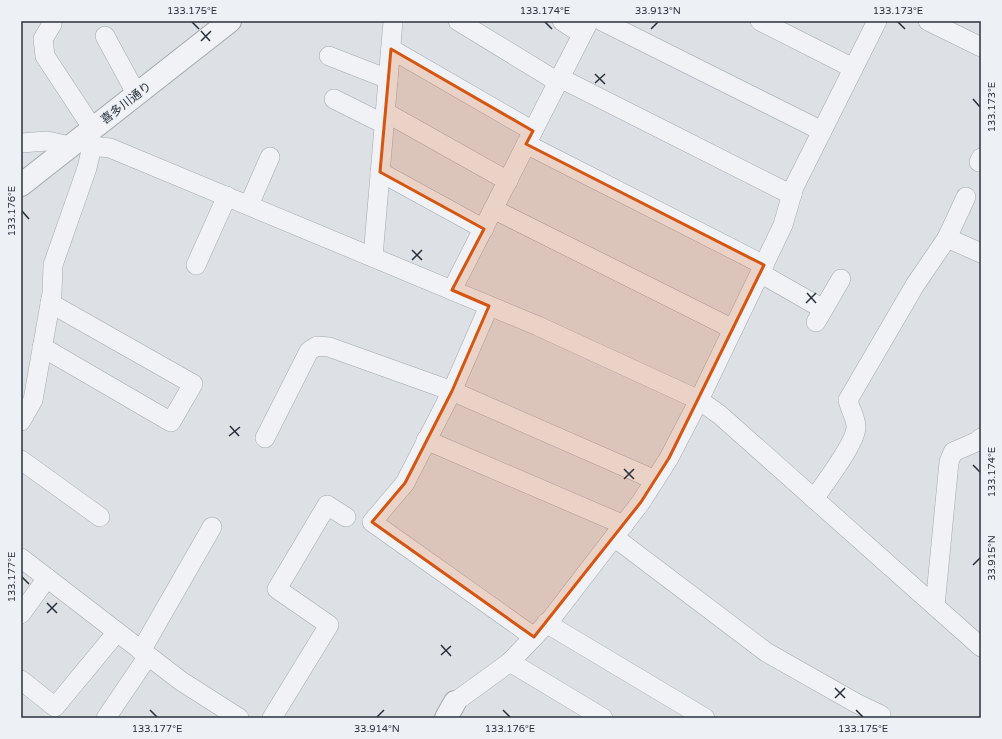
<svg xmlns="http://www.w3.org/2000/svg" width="1002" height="739" font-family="'Varela Round','Noto Sans JP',sans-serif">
<rect width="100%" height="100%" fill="#dde1e6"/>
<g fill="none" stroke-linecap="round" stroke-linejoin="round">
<defs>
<g id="minor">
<polyline points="52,21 52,24 43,39 45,56 93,129"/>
<polyline points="458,21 558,82"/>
<polyline points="562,21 582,34"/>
<polyline points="602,21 822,131"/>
<polyline points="760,21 853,68"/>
<polyline points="928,21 981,47"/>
<polyline points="105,36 137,95"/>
<polyline points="391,49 533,131"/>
<polyline points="329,56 388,79"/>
<polyline points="560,78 792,195"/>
<polyline points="334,99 384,124"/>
<polyline points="385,112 508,181"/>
<polyline points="84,136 92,146 110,148 538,326 699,400 720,415 981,647"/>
<polyline points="21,143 47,141 70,146"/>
<polyline points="526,144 764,265"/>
<polyline points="979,162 981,158"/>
<polyline points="380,172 484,229"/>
<polyline points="249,205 270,157"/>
<polyline points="493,209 733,329"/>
<polyline points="947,238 966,197"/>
<polyline points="373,257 393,21"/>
<polyline points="196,265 227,196"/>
<polyline points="760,273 823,309"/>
<polyline points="452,290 589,21"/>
<polyline points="489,306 452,391 405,483 372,522 534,637"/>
<polyline points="816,322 841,279"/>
<polyline points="42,347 171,422 193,384 50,303"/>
<polyline points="21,421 33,400 52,293 53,265 87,168 92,146"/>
<polyline points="265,438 309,351 317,346 329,347 452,391 655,480"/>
<polyline points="426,440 624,525"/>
<polyline points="21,460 100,517"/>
<path d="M814 499C824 484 856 443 856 427 856 417 850 410 848 400L915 285 947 238 981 253"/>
<polyline points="614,537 766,652 856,703 881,715"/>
<polyline points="21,558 181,681 239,718"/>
<polyline points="935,606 949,462 953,452 976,442 981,438"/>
<polyline points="21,614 47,578"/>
<polyline points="546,623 705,718"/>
<polyline points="141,651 212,527"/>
<polyline points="510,662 603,718"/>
<polyline points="21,680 55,707 117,632"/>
<polyline points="455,702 510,662 551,619 641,502 669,458 699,400 783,225 794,187 877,21"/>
<polyline points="106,718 148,656"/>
<polyline points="272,718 329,625 277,589 327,505 346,517"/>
</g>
<g id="tertiary">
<polyline points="21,185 230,21"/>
<polyline points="446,718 455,702"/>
</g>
</defs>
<use href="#minor" stroke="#a3a8b0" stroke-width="20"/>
<use href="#tertiary" stroke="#a3a8b0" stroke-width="24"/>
<use href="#minor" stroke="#f0f2f5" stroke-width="19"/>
<use href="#tertiary" stroke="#f0f2f5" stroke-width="22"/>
</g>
<path fill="#d55511" fill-opacity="0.2" stroke="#d55511" stroke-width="3" stroke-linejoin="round" d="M391 49 533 131 526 144 764 265 669 458 641 502 534 637 372 522 405 483 452 391 489 306 452 290 484 229 380 172Z"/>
<path fill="none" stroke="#28303c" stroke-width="1.5" d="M192 22 199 29M545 22 552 29M898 22 905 29M651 29 658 22M201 31 210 41M201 41 211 31M595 74 605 84M595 83 605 74M973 99 980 107M22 211 29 219M412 250 422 260M412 260 422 250M807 293 816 303M806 303 816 293M230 426 239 436M229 436 240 427M973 465 980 472M624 469 634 479M624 479 634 469M973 565 980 558M22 577 29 584M47 603 57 613M47 613 57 603M441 645 451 656M441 655 451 646M835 688 845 698M835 698 845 688M150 710 157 717M503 710 510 717M856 710 863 717M377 717 384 710"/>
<g text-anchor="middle" stroke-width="3" stroke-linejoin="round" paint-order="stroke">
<g font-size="12" fill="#28303c" stroke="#edf0f4">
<text transform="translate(126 103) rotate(-38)" y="4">喜多川通り</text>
</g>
</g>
<rect width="1002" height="739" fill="none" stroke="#edf0f4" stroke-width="44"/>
<rect x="22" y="22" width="958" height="695" fill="none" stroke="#28303c" stroke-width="1.5"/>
<g font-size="10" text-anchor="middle" fill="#28303c">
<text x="192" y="14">133.175°E</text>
<text x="545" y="14">133.174°E</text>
<text x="658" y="14">33.913°N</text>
<text x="898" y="14">133.173°E</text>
<text transform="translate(991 107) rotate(-90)" y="4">133.173°E</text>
<text transform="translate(11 211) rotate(-90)" y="4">133.176°E</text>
<text transform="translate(991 472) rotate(-90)" y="4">133.174°E</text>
<text transform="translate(991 558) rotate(-90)" y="4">33.915°N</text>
<text transform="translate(11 577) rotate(-90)" y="4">133.177°E</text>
<text x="157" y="732">133.177°E</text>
<text x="377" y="732">33.914°N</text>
<text x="510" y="732">133.176°E</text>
<text x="863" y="732">133.175°E</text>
</g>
</svg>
